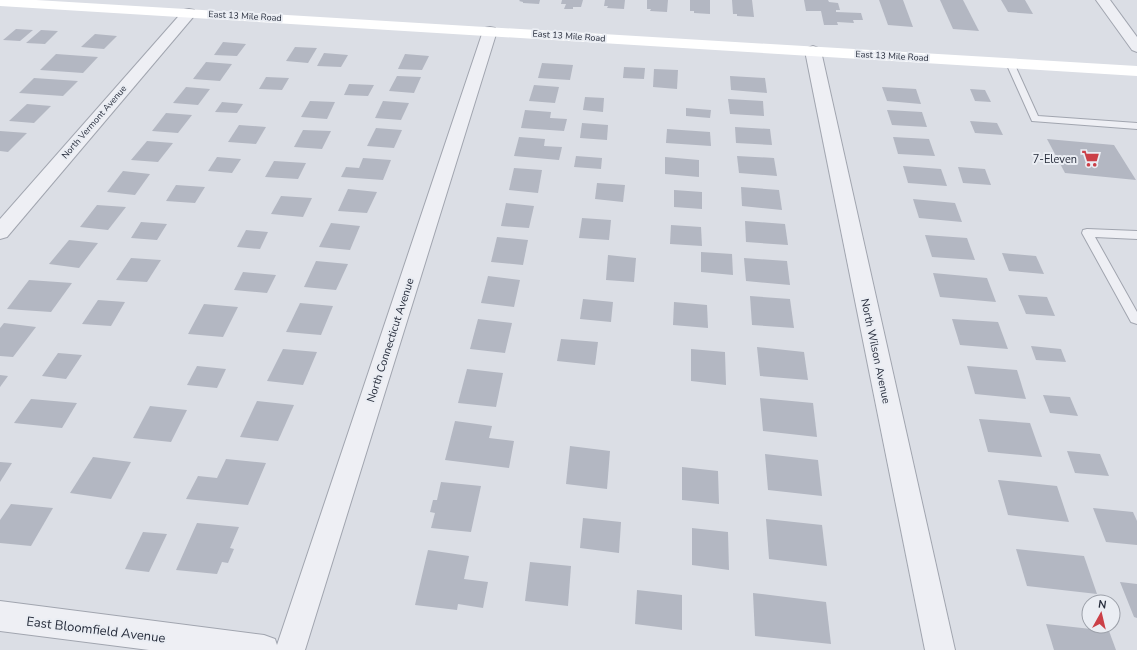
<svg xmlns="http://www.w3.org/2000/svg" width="1137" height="650" font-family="'Nunito Sans',sans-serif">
<rect width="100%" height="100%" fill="#dbdee5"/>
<g fill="#b3b7c2">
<polygon points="520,0 540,0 539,4 523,3 523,2 519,1"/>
<polygon points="562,0 583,0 581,7 573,7 573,9 564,9 566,4 561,4"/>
<polygon points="605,0 625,0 624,9 607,8 608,6 604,6"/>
<polygon points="647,0 668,0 667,12 650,11 651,9 647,9"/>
<polygon points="690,0 710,0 710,14 694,13 694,11 690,11"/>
<polygon points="732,0 752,0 754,17 737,16 737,14 733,14"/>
<polygon points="804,0 828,0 829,2 838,3 840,10 836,10 836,12 861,13 863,20 853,20 854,23 837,22 838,25 824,25 821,11 806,11"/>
<polygon points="879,0 903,0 913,27 888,25"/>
<polygon points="940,0 963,0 979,31 953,29"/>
<polygon points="1001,0 1025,0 1033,14 1008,12"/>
<polygon points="16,29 33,30 20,41 3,40"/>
<polygon points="41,30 58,31 45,44 26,43"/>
<polygon points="95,34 117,36 104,49 81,47"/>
<polygon points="223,42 246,44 237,56 214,55"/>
<polygon points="295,47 317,48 308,63 286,61"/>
<polygon points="324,53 348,55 341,67 317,66"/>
<polygon points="56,54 98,57 83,73 40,70"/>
<polygon points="405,54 429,56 422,70 398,69"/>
<polygon points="206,62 232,64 220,81 193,79"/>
<polygon points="542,63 573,65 570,80 538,78"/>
<polygon points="624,67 645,68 644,79 623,78"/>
<polygon points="654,69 678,70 677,89 653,87"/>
<polygon points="397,76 421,77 414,93 389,91"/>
<polygon points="730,76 765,78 767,93 731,90"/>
<polygon points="266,77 289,78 282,90 259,89"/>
<polygon points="34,78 78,81 63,96 19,93"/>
<polygon points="349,84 374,85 368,96 344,95"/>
<polygon points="534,85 559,87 555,103 529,101"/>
<polygon points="186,87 210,89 198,105 173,103"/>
<polygon points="882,87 916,89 921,104 887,101"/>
<polygon points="970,89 985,90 991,102 975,101"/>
<polygon points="585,97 604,98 603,112 583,110"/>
<polygon points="728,99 763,101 764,116 730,114"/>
<polygon points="310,101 335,102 327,119 301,117"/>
<polygon points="383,101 409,103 401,120 375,118"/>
<polygon points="222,102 243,104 237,113 215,112"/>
<polygon points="27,104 51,106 34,123 9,121"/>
<polygon points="686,108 711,110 710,118 686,116"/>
<polygon points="525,110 551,112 550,118 567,119 564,131 521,128"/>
<polygon points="887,110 922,112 927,127 892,125"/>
<polygon points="166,113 192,115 178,133 152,131"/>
<polygon points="970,121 997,123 1003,135 975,133"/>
<polygon points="582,123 608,125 607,140 580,138"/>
<polygon points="239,125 266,127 256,144 228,142"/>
<polygon points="735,127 770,129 772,145 736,143"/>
<polygon points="376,128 402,130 394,148 367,146"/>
<polygon points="667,129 710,132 711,146 666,143"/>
<polygon points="303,130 331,131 322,149 294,147"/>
<polygon points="0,131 27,133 8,152 0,151"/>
<polygon points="519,137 545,139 544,146 562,147 559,160 514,156"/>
<polygon points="893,137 929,139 935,156 898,154"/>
<polygon points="1047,139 1114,145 1136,180 1065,173"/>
<polygon points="147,141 173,143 158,162 131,160"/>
<polygon points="576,156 602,158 601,169 574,167"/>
<polygon points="737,156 774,158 777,176 739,173"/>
<polygon points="217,157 241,159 232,173 208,171"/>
<polygon points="665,157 699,160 699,177 665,174"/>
<polygon points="363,158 391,160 383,180 341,177 346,167 359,168"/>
<polygon points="274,161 306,163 298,179 265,177"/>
<polygon points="903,166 941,169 947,186 908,183"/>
<polygon points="958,167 985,169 991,185 963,183"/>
<polygon points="514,168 542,170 538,193 509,190"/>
<polygon points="123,171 150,174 135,195 107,192"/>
<polygon points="597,183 625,185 623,202 595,199"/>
<polygon points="176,185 205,187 195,203 166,201"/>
<polygon points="741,187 779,190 782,210 742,206"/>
<polygon points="348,189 377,192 367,213 338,211"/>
<polygon points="674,190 702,192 702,209 674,207"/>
<polygon points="281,196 312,198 303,217 271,214"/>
<polygon points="913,199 955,203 962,222 919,218"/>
<polygon points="506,203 534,206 529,228 501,226"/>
<polygon points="97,205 126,207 108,230 80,227"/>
<polygon points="582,218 611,220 609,240 579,238"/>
<polygon points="745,221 785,224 788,245 746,242"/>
<polygon points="141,222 167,224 157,240 131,238"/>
<polygon points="331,223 360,226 350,250 319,247"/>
<polygon points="671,225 701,227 702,246 670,244"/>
<polygon points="246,230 268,232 260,249 237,247"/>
<polygon points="925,235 967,238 975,260 932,257"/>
<polygon points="497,237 528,240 523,265 491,262"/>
<polygon points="69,240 98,243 79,268 49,264"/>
<polygon points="701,252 732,254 733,275 701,272"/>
<polygon points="1002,253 1036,256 1044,274 1009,271"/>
<polygon points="608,255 636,258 634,282 606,280"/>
<polygon points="131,258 161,260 147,282 116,280"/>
<polygon points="744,258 787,261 790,285 746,281"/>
<polygon points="316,261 348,264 336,290 304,287"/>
<polygon points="243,272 276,275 267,293 234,290"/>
<polygon points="933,273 987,278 996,302 940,297"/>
<polygon points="488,276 520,280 514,307 481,303"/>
<polygon points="29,280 72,283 51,312 7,309"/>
<polygon points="1018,295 1047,297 1055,316 1026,314"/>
<polygon points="750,296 790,299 794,328 752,325"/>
<polygon points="583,299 613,302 611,322 580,319"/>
<polygon points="98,300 125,302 111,326 82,324"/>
<polygon points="674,302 707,305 708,328 673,325"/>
<polygon points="300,303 333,306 321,335 286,332"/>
<polygon points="204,304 238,307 223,337 188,334"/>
<polygon points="478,319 512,323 505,353 470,349"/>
<polygon points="952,319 998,322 1008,349 960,345"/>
<polygon points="4,323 36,327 13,357 0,356 0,328"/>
<polygon points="561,339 598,342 595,365 557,361"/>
<polygon points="1031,346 1061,349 1066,362 1036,360"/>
<polygon points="757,347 804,352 808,380 760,376"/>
<polygon points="283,349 317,352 303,385 267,381"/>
<polygon points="691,349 725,352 726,385 691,381"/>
<polygon points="58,353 82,355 66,379 42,376"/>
<polygon points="197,366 226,369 217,388 187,385"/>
<polygon points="967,366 1017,370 1026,399 975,394"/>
<polygon points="467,369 503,373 496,407 458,403"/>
<polygon points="0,375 8,376 0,387"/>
<polygon points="1043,395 1070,397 1078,416 1050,413"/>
<polygon points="760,398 813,403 817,437 763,431"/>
<polygon points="31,399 77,403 62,428 14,423"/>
<polygon points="257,401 294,405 278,441 240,437"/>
<polygon points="150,406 187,410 171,442 133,438"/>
<polygon points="979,419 1030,423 1042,457 988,452"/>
<polygon points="455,421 492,426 489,438 514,441 509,468 445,460"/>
<polygon points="570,446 610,451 607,489 566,484"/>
<polygon points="1067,451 1100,454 1109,476 1075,473"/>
<polygon points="765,454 818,460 822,496 768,490"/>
<polygon points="93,457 131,462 111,499 70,493"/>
<polygon points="226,459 266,463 248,505 186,499 198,476 217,478"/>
<polygon points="0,462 12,463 0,482"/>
<polygon points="682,467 718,471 719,504 682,500"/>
<polygon points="998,480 1057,486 1069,522 1008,515"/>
<polygon points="441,482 481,486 471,532 431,528 435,513 430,512 433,500 437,500"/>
<polygon points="11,504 53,508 31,546 0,543 0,520"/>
<polygon points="1093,508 1133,512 1137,521 1137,545 1106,542"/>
<polygon points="583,518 621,522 619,553 580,548"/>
<polygon points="766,519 822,525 827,566 769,559"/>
<polygon points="197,523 239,527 230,548 234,549 228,563 222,562 217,574 176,570"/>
<polygon points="692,528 728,532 729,570 692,565"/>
<polygon points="143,532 167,534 149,572 125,569"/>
<polygon points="1016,549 1084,556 1097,594 1027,586"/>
<polygon points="428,550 469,556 464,579 488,582 483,608 458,604 457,610 415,605"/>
<polygon points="530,562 571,566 568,606 525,601"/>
<polygon points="1120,582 1137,584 1137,618 1134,617"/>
<polygon points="637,590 682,595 682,630 635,624"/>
<polygon points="753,593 826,602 831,644 755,636"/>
<polygon points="1046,624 1109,631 1116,650 1054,650"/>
</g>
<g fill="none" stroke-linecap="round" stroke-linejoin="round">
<defs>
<g id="service">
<polygon points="1010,60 1014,63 1038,116 1137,123 1137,129 1032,121 1006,63"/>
<polygon points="1087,229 1137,231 1137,239 1095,237 1137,312 1137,324 1131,322 1082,233 1083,230"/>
</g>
<g id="minor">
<polygon points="189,9 194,10 196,13 194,16 7,237 0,239 0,219 184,10"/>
<polygon points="490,27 495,28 497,31 305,650 149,650 0,631 0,601 264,635 275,639 277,645 483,31 485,28"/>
<polygon points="813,46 818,48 821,51 955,650 925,650 805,51 808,48"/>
</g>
<polygon id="tertiary" points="1096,0 1110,0 1137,37 1137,52 1132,50"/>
</defs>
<use href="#service" stroke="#a1a5af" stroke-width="2"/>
<use href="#minor" stroke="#a1a5af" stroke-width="2"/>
<use href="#tertiary" stroke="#a1a5af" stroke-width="2"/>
<use href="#service" fill="#eeeff4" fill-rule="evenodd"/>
<use href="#minor" fill="#eeeff4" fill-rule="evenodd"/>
<use href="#tertiary" fill="#eeeff4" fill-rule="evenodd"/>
<polygon fill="#fff" fill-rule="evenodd" points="0,0 36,0 1137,66 1137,76 0,6"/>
</g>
<defs>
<symbol id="supermarket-bare" viewBox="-9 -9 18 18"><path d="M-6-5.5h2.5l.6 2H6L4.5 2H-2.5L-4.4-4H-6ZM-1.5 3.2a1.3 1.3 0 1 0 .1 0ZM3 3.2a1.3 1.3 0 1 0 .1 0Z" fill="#cb4048" stroke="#eaedf3" stroke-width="2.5" paint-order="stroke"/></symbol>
</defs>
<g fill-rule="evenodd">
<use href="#supermarket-bare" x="1078" y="146" width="25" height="25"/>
</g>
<g text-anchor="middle" stroke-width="4" stroke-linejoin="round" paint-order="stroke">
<g font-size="9" fill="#262c3b" stroke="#eaedf3">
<text transform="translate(245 16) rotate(3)" y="3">East 13 Mile Road</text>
<text transform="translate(569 36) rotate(4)" y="3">East 13 Mile Road</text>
<text transform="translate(892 56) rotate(3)" y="3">East 13 Mile Road</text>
<text transform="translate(94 122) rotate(-49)" y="3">North Vermont Avenue</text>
</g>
<g font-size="11" fill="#262c3b" stroke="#eaedf3" text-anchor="end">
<text x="1077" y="163">7-Eleven</text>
</g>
<g font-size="11" fill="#262c3b" stroke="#eaedf3">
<text transform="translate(390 340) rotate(-72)" y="4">North Connecticut Avenue</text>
<text transform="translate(876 351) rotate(78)" y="4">North Wilson Avenue</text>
</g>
<g font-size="13" fill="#262c3b" stroke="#eaedf3">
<text transform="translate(96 629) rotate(7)" y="5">East Bloomfield Avenue</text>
</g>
</g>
<g transform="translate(1101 614) rotate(8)"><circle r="19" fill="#eaedf3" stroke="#9ca0a9"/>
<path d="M0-3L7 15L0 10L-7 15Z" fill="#cb4048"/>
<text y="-6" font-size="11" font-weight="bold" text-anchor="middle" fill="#262c3b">N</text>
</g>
</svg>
